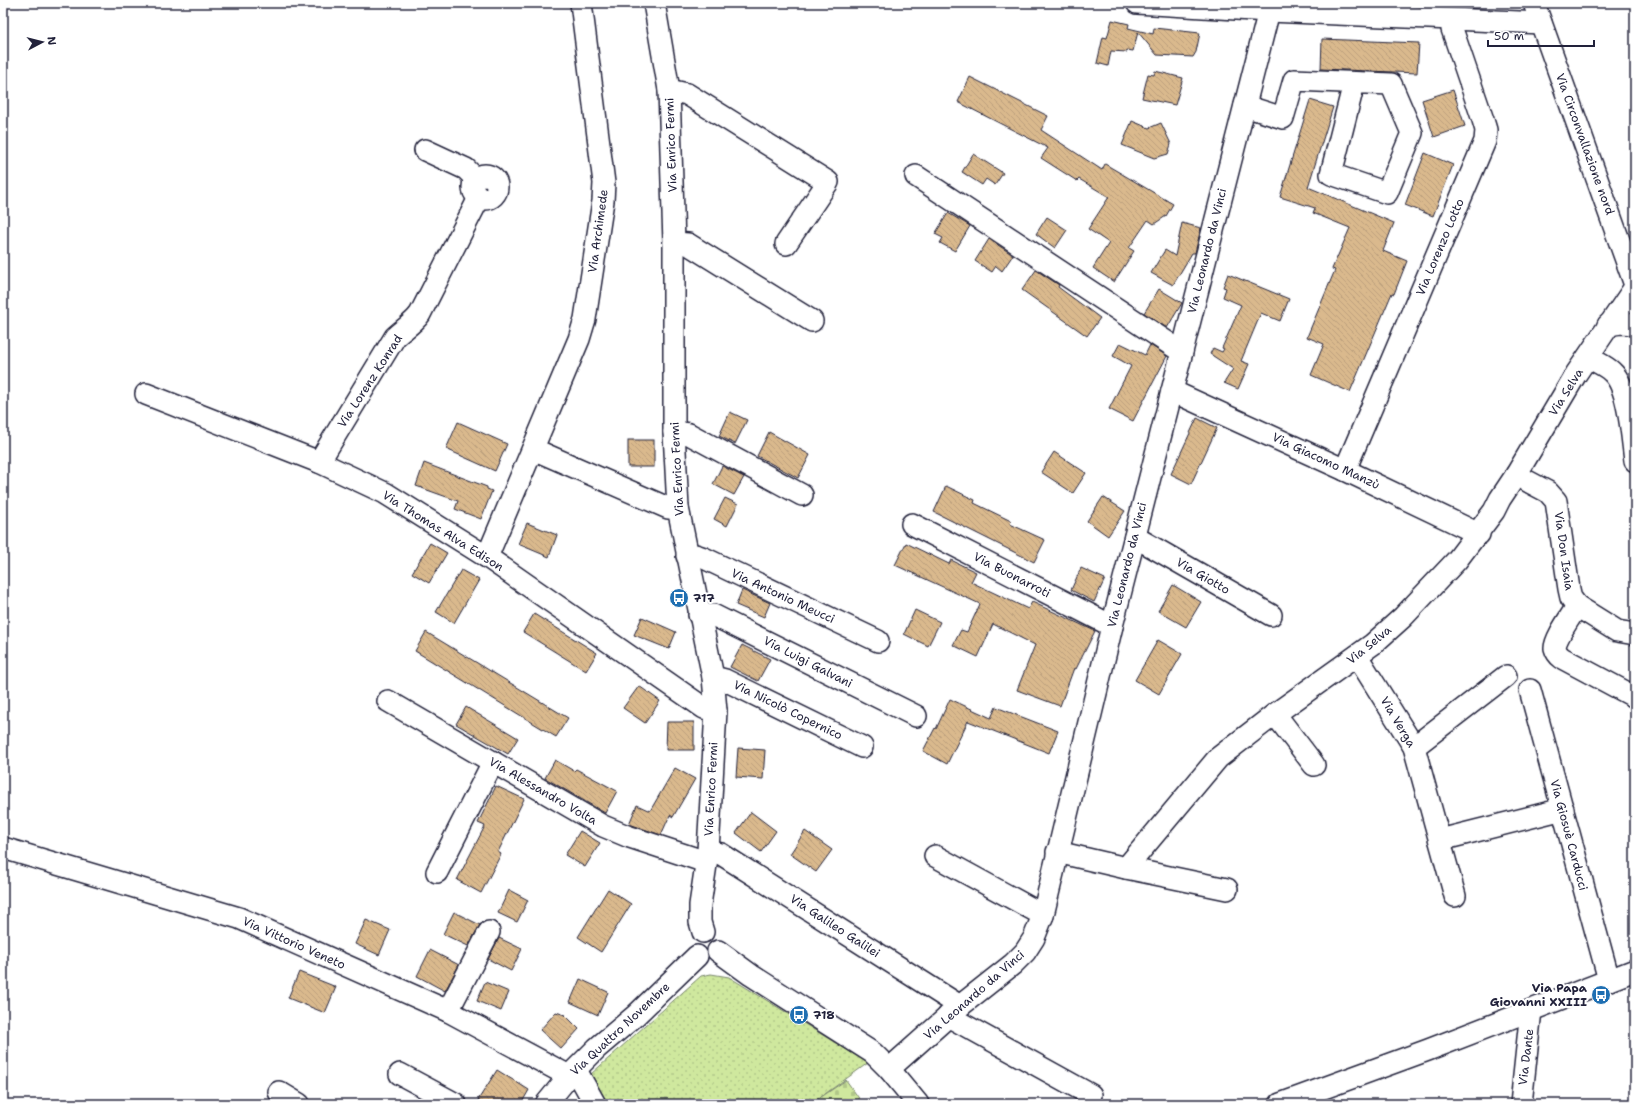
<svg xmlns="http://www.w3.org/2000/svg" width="1638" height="1107" font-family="'Shantell Sans',sans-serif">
<defs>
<pattern id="grass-dots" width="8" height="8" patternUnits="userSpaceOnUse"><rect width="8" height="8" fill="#cfe89e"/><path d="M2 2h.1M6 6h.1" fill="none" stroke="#b1c789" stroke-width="1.8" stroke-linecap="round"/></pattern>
<pattern id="cemetery-stones" width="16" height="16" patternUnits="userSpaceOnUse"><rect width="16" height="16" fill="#cfe89e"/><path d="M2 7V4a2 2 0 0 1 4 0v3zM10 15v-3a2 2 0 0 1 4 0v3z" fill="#b1c789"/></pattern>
<pattern id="building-back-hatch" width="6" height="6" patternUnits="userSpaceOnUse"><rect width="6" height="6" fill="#dab98d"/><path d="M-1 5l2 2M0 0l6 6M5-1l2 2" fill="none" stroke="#bb9f7b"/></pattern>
</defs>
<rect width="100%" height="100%" fill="#fff"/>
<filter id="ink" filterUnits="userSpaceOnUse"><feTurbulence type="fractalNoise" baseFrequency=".025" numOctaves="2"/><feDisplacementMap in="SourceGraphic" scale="8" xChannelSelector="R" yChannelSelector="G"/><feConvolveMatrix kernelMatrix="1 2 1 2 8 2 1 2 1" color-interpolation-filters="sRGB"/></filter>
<g filter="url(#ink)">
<polygon fill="url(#grass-dots)" stroke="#78856c" points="711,974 729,977 868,1063 811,1104 608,1104 591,1074 701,976"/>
<polygon fill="url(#cemetery-stones)" stroke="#78856c" points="846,1080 863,1104 811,1104"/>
<g fill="url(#building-back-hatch)" stroke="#22223b">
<polygon points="1112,20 1129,24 1128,28 1153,34 1154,28 1200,33 1196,52 1193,57 1157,55 1138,32 1133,51 1127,50 1127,52 1111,51 1108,66 1097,63 1103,37 1107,38"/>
<polygon points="1322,39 1419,43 1417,73 1321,69"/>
<polygon points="1155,71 1183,78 1175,105 1142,98 1148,74 1154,75"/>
<polygon points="970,77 1048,116 1041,130 1102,170 1105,164 1173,204 1166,216 1154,224 1148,220 1129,248 1134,251 1114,282 1093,268 1109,243 1088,229 1109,197 1079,179 1077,181 1041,158 1048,148 958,102"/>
<polygon points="1453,90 1465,126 1434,137 1422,100"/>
<polygon points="1310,100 1333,107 1308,187 1394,223 1383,251 1407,261 1394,294 1392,293 1350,392 1311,375 1324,344 1307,337 1335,270 1332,269 1350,228 1313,213 1315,208 1280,197"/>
<polygon points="1132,121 1149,128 1161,123 1171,144 1168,154 1154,158 1122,145"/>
<polygon points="1425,153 1453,165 1433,216 1405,205"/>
<polygon points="973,154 1003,173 995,185 986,179 982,185 962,172"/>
<polygon points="948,213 970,226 955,251 940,243 943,238 935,234"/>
<polygon points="1047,217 1067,230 1055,248 1036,234"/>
<polygon points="1182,223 1201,228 1195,253 1192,253 1173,285 1151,273 1165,250 1175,256"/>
<polygon points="989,239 1013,255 1002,271 996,266 992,272 975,261"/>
<polygon points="1036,270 1059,285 1058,287 1100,318 1087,336 1022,290"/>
<polygon points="1228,274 1289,299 1280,321 1261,313 1241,361 1249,364 1238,389 1224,383 1233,369 1210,354 1213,348 1222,352 1224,349 1222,348 1241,305 1223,297 1226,288 1223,287"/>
<polygon points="1159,289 1182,303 1167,328 1144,313"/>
<polygon points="1120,343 1145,355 1150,345 1167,356 1133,421 1109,409 1131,366 1113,356"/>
<polygon points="730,412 747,420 735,444 719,436"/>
<polygon points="1197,418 1217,428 1191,484 1171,474"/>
<polygon points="458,422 507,444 495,471 446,449"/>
<polygon points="769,432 810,455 798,478 757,456"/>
<rect x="628" y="440" width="26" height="27"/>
<polygon points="1054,452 1086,473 1073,493 1041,472"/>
<polygon points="424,463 487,487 487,489 492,491 481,519 455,509 458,501 416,486"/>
<polygon points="722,466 744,477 734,495 713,484"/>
<polygon points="946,486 975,500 974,503 1011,521 1010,524 1045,540 1034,562 934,512"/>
<polygon points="1103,497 1125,511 1108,536 1087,521"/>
<polygon points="725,498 738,504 727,526 714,519"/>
<polygon points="527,523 557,535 549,557 518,544"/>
<polygon points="430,543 447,553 429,583 412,573"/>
<polygon points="906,543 949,564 951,560 976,572 971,582 1028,609 1032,602 1095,631 1076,669 1074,668 1060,706 1017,690 1035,645 993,624 978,657 953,645 961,630 967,632 980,604 895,565"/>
<polygon points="1081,568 1105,579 1094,602 1071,590"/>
<polygon points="461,570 479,580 454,623 436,612"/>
<polygon points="1173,585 1201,602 1186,627 1158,611"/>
<polygon points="742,590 770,603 764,617 736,605"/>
<polygon points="915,610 940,622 928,646 904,634"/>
<polygon points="534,614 597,653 586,671 523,632"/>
<polygon points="642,617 676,632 669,649 634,635"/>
<polygon points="426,632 568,718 556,737 415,651"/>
<polygon points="1158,640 1182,654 1159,694 1135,680"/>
<polygon points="742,645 770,659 758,681 730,667"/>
<polygon points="639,686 660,701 645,723 623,708"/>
<polygon points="950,699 991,718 996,707 1058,731 1049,753 968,721 947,764 923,751 935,728 936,729"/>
<polygon points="466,707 518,738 508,754 456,724"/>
<polygon points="667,722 694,722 694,750 666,750"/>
<polygon points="738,748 765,750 763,779 736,777"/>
<polygon points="555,760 574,771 576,769 617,791 605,813 545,778"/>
<polygon points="675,768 695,779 673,817 670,815 661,835 629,824 637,805 650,811"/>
<polygon points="496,786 524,799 498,852 501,854 481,893 457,880 485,826 478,823"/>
<polygon points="751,812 776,831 761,852 736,833"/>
<polygon points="580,831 600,843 585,867 565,855"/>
<polygon points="805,831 832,850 816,872 790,854"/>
<polygon points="608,889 631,904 601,952 578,937"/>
<polygon points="509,890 528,900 517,922 498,913"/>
<polygon points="454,912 480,925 468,946 443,934"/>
<polygon points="366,920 390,930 379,955 355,944"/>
<polygon points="499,938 522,949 511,971 488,959"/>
<polygon points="430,950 459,965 445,991 417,976"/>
<polygon points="299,972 336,987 325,1013 288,998"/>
<polygon points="580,979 608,992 598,1015 570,1002"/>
<polygon points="485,982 509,992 501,1011 477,1001"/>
<polygon points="556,1012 565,1015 579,1029 561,1049 540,1030"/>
<polygon points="497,1070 529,1090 521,1104 484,1104 478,1100"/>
</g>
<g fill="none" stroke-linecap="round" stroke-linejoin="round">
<defs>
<g id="minor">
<polyline points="654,3 669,90 674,243 674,432 678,508 713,677 716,711 708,851 700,905 700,922 703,932"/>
<polyline points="1137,3 1269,11 1541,23"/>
<polyline points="1534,3 1635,285"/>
<polyline points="669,90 687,94 828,182 786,244"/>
<polyline points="1245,106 1283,118 1294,80 1391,84 1412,133 1387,193 1331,174 1354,83"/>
<polyline points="425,150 466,169 476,179"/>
<circle cx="485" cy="187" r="12"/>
<polyline points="916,176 1182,352"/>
<polyline points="674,243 688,244 812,321"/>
<polyline points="1608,325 1621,323 1635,324"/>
<path d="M1588 357C1596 362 1606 366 1612 372 1629 387 1632 438 1635 461"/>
<polyline points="1172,391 1345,470 1479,534"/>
<polyline points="146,394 319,462 385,493 487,557 704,708 716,711"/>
<polyline points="674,432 689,434 802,495"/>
<polyline points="533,449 668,508 678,508"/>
<path d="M319 462 395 337C403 329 413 324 420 314L479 198"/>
<polyline points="1345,470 1485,141 1486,130 1483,120 1452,29 1452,20"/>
<polyline points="1516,475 1548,492 1556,501 1569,589 1571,598 1577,606 1617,631 1635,634"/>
<polyline points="912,524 1112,626"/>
<polyline points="1135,537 1271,615"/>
<polyline points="687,556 695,555 704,558 878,641"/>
<polyline points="487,557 579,339 585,319 603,201 604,183 581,3"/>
<path d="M1577 606C1572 615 1555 638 1555 648 1556 652 1558 655 1562 658L1635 697"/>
<polyline points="699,615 713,615 916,716"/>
<polyline points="1357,656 1414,747 1455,896"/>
<polyline points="713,677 725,680 862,747"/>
<polyline points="1530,690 1609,980"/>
<polyline points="388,701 603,826 627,836 706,862"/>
<polyline points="1275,714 1314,765"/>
<polyline points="1414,747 1506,676"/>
<polyline points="1440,840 1563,809"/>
<polyline points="3,848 239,918 448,1011 569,1076"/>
<polyline points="708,851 721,854 960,1006"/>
<polyline points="1057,852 1126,868 1218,758 1275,714 1373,644 1403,617 1457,560 1494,511 1500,499 1516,475 1576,374 1635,287"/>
<polyline points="935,856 1043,915"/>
<polyline points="1126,868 1227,889"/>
<polyline points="437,872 493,762"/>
<polyline points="718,951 751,975 873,1053 889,1069 918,1104"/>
<polyline points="448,1011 489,932"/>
<polyline points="948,1016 1091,1095"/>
<polyline points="889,1069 960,1006 1013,964 1025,952 1034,938 1043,915 1112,626 1271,3"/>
<polyline points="576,1070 595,1104"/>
<polyline points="400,1074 456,1104"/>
<polyline points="279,1092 299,1104"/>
<polyline points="546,1104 569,1076 597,1048 636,1015 697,956"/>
<polyline points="1280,1104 1428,1050 1635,970"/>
<polyline points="1521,1104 1531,1010"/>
</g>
</defs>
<use href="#minor" stroke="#22223b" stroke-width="24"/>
<use href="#minor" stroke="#fff" stroke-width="21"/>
</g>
</g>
<defs>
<symbol id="bus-disc" viewBox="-11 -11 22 22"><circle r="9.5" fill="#1f6fb2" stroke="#fff"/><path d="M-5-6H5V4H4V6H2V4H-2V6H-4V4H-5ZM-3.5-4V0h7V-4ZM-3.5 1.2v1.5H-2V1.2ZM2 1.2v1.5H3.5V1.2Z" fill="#fff"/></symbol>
</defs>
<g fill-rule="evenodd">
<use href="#bus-disc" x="668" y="587" width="22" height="22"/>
<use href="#bus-disc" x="1590" y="984" width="22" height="22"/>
<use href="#bus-disc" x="788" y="1004" width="22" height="22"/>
</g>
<g text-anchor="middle" stroke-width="4" stroke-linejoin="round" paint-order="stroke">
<g font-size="12" fill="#22223b" stroke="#fff">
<text transform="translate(1585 144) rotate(70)" y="4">Via Circonvallazione nord</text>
<text transform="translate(671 145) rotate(-92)" y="4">Via Enrico Fermi</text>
<text transform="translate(598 231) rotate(-82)" y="4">Via Archimede</text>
<text transform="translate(1440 247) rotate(-67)" y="4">Via Lorenzo Lotto</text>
<text transform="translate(1207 251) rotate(-76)" y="4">Via Leonardo da Vinci</text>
<text transform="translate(370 381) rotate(-57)" y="4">Via Lorenz Konrad</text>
<text transform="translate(1566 392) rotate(-58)" y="4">Via Selva</text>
<text transform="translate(1326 461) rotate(25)" y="4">Via Giacomo Manzù</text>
<text transform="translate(677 469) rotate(-93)" y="4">Via Enrico Fermi</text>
<text transform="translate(443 531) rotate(32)" y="4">Via Thomas Alva Edison</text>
<text transform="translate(1564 551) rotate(82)" y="4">Via Don Isaia</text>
<text transform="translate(1127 565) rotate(-76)" y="4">Via Leonardo da Vinci</text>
<text transform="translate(1012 575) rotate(27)" y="4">Via Buonarroti</text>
<text transform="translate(1203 576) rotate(30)" y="4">Via Giotto</text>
<text transform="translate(783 596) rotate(25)" y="4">Via Antonio Meucci</text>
<text transform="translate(1369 645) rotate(-39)" y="4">Via Selva</text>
<text transform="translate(808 662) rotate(27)" y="4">Via Luigi Galvani</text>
<text transform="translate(788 710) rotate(26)" y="4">Via Nicolò Copernico</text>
<text transform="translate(1398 722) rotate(59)" y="4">Via Verga</text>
<text transform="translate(711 789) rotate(-87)" y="4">Via Enrico Fermi</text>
<text transform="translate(543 791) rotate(30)" y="4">Via Alessandro Volta</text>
<text transform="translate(1569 835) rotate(75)" y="4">Via Giosuè Carducci</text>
<text transform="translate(835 926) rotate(33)" y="4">Via Galileo Galilei</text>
<text transform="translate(294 943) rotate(24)" y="4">Via Vittorio Veneto</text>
<text transform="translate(974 995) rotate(-41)" y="4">Via Leonardo da Vinci</text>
<text transform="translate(620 1029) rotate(-43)" y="4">Via Quattro Novembre</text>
<text transform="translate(1526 1057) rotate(-83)" y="4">Via Dante</text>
</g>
<g font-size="12" font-weight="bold" fill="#22223b" stroke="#fff" text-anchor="start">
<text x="693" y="602">717</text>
<text x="1587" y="992" text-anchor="end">Via Papa<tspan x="1587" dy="14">Giovanni XXIII</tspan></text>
<text x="813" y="1019">718</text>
</g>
</g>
<rect width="1638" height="1107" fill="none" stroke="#fff" stroke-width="16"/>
<rect x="8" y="8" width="1622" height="1091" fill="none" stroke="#22223b" stroke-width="1.5" filter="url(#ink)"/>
<g transform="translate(42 42) rotate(83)" stroke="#ffffff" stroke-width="3" paint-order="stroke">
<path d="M0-3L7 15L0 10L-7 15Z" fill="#22223b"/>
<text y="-6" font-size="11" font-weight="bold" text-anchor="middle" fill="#22223b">N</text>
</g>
<path d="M1488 40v6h106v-6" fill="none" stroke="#22223b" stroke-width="2"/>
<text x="1494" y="40" font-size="12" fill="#22223b" stroke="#ffffff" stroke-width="3" paint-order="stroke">50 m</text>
</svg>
